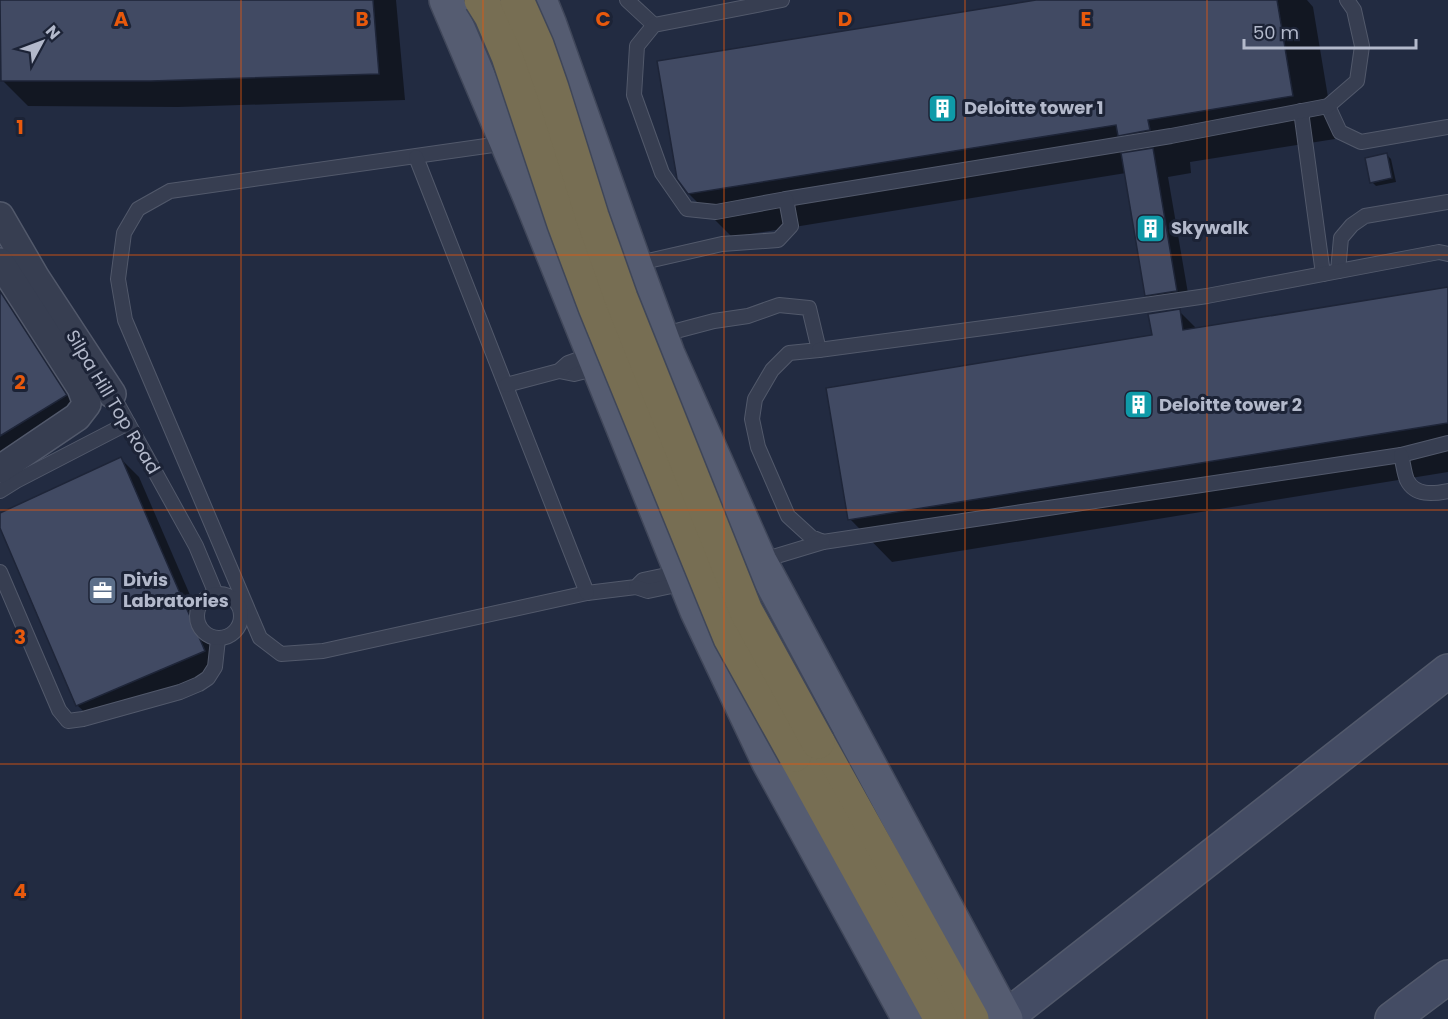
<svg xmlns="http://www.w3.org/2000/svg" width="1448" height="1019" font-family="Poppins,sans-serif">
<rect width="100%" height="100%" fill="#222b41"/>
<g fill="#0007">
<polygon points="2,0 396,0 405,100 178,107 28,106 2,80"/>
<polygon points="1045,0 1307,0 1313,7 1335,139 1190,162 1191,173 1168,177 1190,305 1160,309 1146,295 1126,173 732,237 689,194"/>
<polygon points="1387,155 1391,159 1396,182 1376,186 1372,182"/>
<polygon points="0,269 12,297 91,421 0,478"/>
<polygon points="1448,288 1448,472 892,562 850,519 1153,336 1179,311 1197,329"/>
<polygon points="121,459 139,477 222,669 96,723 77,705 0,525 0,514"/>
</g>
<g fill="#414a63" stroke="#1e2538" stroke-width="1.5">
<polygon points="0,0 373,0 379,74 151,81 1,81"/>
<polygon points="1036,0 1277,0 1293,96 1148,120 1150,130 1118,136 1116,125 688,194 677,179 657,61"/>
<polygon points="1153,148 1177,291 1145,296 1121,153"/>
<polygon points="1387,153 1392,178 1370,183 1365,158"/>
<polygon points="1448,287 1448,423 848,520 826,388 1152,335 1148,314 1180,309 1183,330"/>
<polygon points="0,291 67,395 0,436"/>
<polygon points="121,457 205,651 76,706 0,528 0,513"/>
</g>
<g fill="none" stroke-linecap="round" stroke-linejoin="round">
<defs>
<g id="service">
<polyline points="627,0 654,25"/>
<polyline points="1328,106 1340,132 1361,142 1448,127"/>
<polyline points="1301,111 1323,274"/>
<polyline points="507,143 170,191 138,209 124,233 118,279 125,320 260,638 281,654 323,651 587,593 636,587 643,580 681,572"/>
<polyline points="416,157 587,593"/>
<polyline points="786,199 1171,136 1328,106 1357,81 1362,46 1354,10 1347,0"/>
<polyline points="635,264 722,244 778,240 791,226 786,199 716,212 687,209 662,173 634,95 637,46 654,25 782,0"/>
<polyline points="1338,271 1341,238 1352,225 1365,216 1448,202"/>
<polyline points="661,335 714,321 748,316 779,305 809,308 819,350 789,353 772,370 755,399 752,419 758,447 788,516 811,537 823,542 1401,455 1448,443"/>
<polyline points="819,350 1006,325 1207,296 1439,252 1448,254"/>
<polyline points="559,371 574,374 598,368"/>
<polyline points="506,385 559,371 568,363 593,354"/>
<polyline points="112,394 196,546 216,594"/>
<path d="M1401 455C1403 462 1404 473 1407 480 1415 496 1433 494 1448 491"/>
<polyline points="0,491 16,481 128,423"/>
<polyline points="760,561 823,542"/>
<polyline points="0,572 59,710 68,721 83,719 180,692 199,684 208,678 215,667 218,639"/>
<polyline points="636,587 648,591 686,583"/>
<circle cx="219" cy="616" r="22"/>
</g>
<g id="minor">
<polyline points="0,216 36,278 112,394"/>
<polyline points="0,262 81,388 87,404 77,417 0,469"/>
</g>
<g id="secondary">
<polyline points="1005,1018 1448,671"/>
<polyline points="1392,1019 1448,977"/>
</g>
<g id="primary">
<polyline points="446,0 529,195 697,611 768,761 909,1019"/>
<polyline points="540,0 550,25 635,264 668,354 760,561 1006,1019"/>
</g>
<g id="motorway">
<polyline points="818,742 972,1019"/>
<polyline points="795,755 941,1019"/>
</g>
</defs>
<use href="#service" stroke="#52596b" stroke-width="16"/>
<use href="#minor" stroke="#52596b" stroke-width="30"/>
<use href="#secondary" stroke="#52596b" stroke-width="36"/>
<use href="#primary" stroke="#40475a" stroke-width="36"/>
<use href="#motorway" stroke="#3f4658" stroke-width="36"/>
<use href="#service" stroke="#373e51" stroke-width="14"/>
<use href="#minor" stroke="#373e51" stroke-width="27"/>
<use href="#secondary" stroke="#444c64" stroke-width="33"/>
<use href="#primary" stroke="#555c71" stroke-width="33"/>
<use href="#motorway" stroke="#776e53" stroke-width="33"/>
<defs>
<g id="motorway-bridge">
<polyline points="481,0 491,16 508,56 564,224 595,307 730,638 795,755"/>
<polyline points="517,0 537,45 552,88 592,216 621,298 746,611 818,742"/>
</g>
</defs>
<use href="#motorway-bridge" stroke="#3f4658" stroke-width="36" stroke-linecap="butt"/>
<use href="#motorway-bridge" stroke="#776e53" stroke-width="33"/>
</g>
<path fill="none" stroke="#e8590c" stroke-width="1.5" stroke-opacity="0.55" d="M241 0V1019M483 0V1019M724 0V1019M965 0V1019M1207 0V1019M0 255H1448M0 510H1448M0 764H1448"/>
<defs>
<symbol id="building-square" viewBox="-11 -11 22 22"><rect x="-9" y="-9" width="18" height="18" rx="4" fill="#0f9aa8" stroke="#1c2336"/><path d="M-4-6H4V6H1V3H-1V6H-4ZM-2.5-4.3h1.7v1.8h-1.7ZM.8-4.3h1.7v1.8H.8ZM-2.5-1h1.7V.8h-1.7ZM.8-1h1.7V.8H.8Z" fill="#fff"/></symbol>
<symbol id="office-square" viewBox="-11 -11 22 22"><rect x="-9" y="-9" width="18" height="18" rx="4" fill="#5c6f8a" stroke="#1c2336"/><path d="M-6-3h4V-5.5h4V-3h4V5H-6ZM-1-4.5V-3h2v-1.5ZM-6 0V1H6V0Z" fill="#fff"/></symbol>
</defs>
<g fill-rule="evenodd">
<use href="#building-square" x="926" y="92" width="33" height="33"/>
<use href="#building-square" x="1134" y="212" width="33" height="33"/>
<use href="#building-square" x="1122" y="388" width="33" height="33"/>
<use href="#office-square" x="86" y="574" width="33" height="33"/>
</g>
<g text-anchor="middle" stroke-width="6" stroke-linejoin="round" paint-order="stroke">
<g font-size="18" font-weight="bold" fill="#b3b9cb" stroke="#1c2336" text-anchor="start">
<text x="964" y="114">Deloitte tower 1</text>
<text x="1171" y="234">Skywalk</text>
<text x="1159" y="411">Deloitte tower 2</text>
<text x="123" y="586">Divis<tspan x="123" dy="21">Labratories</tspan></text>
</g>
<g font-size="18" fill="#b3b9cb" stroke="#1c2336">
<text transform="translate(113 402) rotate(59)" y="6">Silpa Hill Top Road</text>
</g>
</g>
<g font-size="20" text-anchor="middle" font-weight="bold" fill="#e8590c" stroke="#1c2336" stroke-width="6" stroke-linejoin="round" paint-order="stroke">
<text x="121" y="26">A</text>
<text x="362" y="26">B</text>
<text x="603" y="26">C</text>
<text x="845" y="26">D</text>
<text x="1086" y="26">E</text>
<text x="20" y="134">1</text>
<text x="20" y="389">2</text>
<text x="20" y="644">3</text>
<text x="20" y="898">4</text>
</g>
<g transform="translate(42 42) rotate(49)" stroke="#1c2336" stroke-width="4.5" paint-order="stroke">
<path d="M0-4.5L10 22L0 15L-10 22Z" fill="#b3b9cb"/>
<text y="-9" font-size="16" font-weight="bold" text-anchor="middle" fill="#b3b9cb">N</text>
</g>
<path d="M1244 39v9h172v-9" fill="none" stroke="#b3b9cb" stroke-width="3"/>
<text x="1253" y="39" font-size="18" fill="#b3b9cb" stroke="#1c2336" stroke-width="4.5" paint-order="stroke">50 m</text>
</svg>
